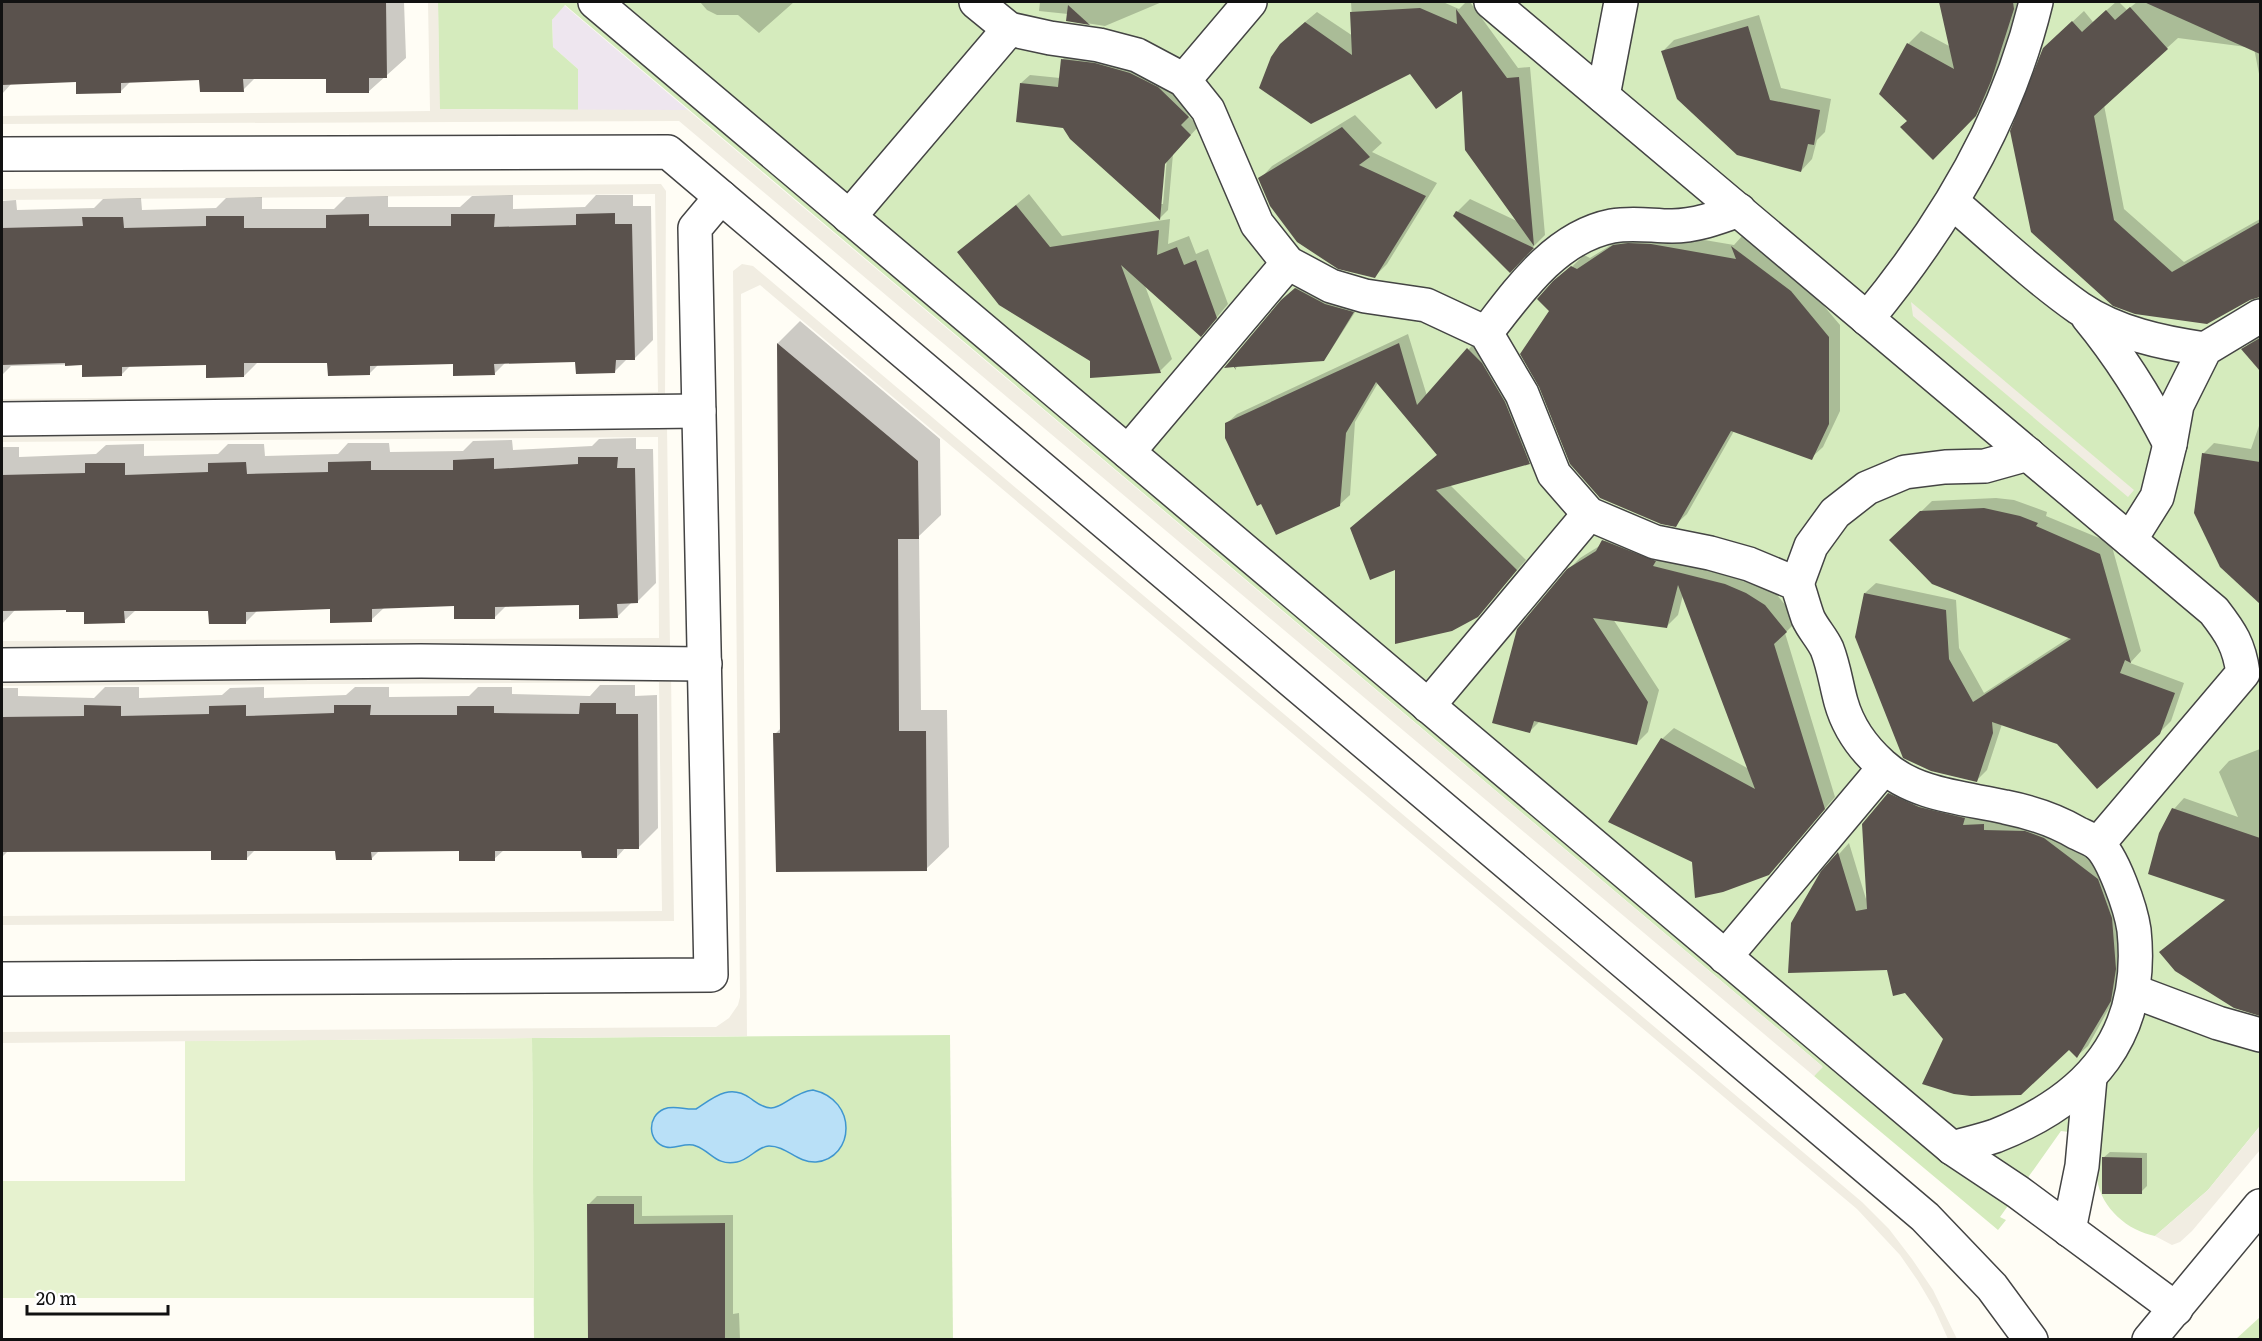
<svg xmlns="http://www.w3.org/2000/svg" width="2262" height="1341" font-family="Literata,serif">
<rect width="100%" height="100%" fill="#fffdf5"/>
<polygon fill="#eee6ef" points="564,5 688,110 578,110 578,69 553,47 552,20"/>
<g fill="#d5ebbd">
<path d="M438 2H2260V1126L2208 1190 2155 1236C2128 1231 2101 1208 2097 1179 2096 1171 2099 1163 2096 1155 2093 1148 2089 1141 2086 1134L2061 1131 2000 1217 2006 1220 1998 1230 1814 1076 1822 1066 565 5 552 20 553 47 578 69V110L439 109Z"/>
<polygon points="950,1035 953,1339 534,1339 532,1038"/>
<polygon points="2260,1317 2260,1339 2236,1339"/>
</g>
<polygon fill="#e6f2cf" points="532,1038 534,1298 2,1298 2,1181 185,1181 185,1041"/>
<g fill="#f1ede2">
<polygon points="428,2 438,2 440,109 688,110 1823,1067 1814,1076 679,121 2,124 2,116 430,111"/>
<polygon points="661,184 666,191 665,401 2,407 2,399 658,392 655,194 2,200 2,189"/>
<polygon points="742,264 753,266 1862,1202 1889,1229 1912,1259 1933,1290 1957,1339 1948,1339 1934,1308 1918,1281 1900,1255 1857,1209 760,285 741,294 747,1036 2,1043 2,1032 716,1027 729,1018 738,1005 740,997 733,271"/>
<polygon points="1911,302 2134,490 2128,497 1913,316"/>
<polygon points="667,426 670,647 2,651 2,641 659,638 658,437 2,442 2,431"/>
<polygon points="671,672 674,921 2,925 2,916 662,911 659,682 2,686 2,676"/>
<polygon points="2260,1126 2260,1150 2192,1231 2180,1242 2172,1245 2155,1236 2208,1190"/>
</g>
<path fill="#b9e0f7" stroke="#3f96cf" stroke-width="1.5" d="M813 1090C858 1100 855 1158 816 1162 797 1163 787 1146 769 1146 758 1146 749 1160 737 1162 716 1166 712 1152 696 1146 686 1141 676 1150 666 1147 647 1142 647 1116 664 1109 674 1105 685 1110 696 1109 713 1098 729 1083 750 1098 756 1102 762 1108 771 1108 783 1108 794 1092 813 1090Z"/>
<g fill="#0003" fill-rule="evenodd">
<polygon points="2,2 404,2 406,58 368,92 328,78 255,78 243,90 201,79 131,81 120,92 77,81 12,83 2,94"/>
<polygon points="700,2 794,2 759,33 738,15 717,15 707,10"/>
<polygon points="1040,2 1162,2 1105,26 1067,20 1068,14 1039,11"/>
<polygon points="1351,2 1443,2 1459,9 1466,2 1470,2 1518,68 1530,67 1545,235 1510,270 1457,212 1470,199 1519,222 1463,88 1410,72 1311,123 1293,32 1317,12 1353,36"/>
<polygon points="1940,2 2025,2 1989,101 1933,158 1909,121 1908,44 1921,31 1951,47"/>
<polygon points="2116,2 2119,2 2127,10 2137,2 2260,2 2260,79 2254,48 2178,38 2104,105 2124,209 2184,262 2260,219 2260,296 2135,313 2055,38 2084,11 2093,22"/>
<polygon points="1759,15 1781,88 1831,99 1825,132 1817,140 1812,159 1801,171 1663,51 1674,40"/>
<path d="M1071 50 1139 64 1197 107 1188 116 1199 126 1173 154 1168 210 1160 218 1021 83 1030 75 1060 78 1063 59ZM1164 157H1167L1163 204H1160Z"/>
<polygon points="1355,115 1382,143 1372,152 1437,183 1387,264 1374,277 1260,179 1272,166"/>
<polygon points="1029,194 1062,236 1170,219 1168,244 1189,236 1196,254 1208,249 1228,304 1212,323 1144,283 1172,359 1160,371 1091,360 959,252"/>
<polygon points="513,195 513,209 585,207 596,195 633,195 633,206 651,206 653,340 634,359 627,359 615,371 577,360 506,362 494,374 454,363 378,365 369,374 328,362 258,362 244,376 208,363 131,365 122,374 83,364 11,366 2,375 2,201 16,200 17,210 94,208 103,199 141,198 142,210 216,208 226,198 262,197 262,209 334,209 346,197 388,196 388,207 460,207 472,196"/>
<polygon points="1663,233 1734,245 1743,235 1802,280 1840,325 1840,411 1823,447 1811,458 1734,431 1687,514 1675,525 1551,311 1539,299 1584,255 1590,258 1629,234"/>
<polygon points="1302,283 1359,306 1329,353 1323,360 1238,366 1236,368 1234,366 1289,294"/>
<polygon points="800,321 940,439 941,515 919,536 921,710 947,710 949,847 926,869 775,734 781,728 778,343"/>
<polygon points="1408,334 1427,396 1478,339 1539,452 1529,462 1450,485 1526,560 1477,616 1396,568 1352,528 1438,454 1378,383 1355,422 1350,495 1339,505 1226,424 1237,414"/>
<polygon points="2260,335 2260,369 2243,349"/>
<polygon points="2260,423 2260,602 2221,566 2203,454 2214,443 2251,449"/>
<polygon points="636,438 636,449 653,449 656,583 637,602 632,602 617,617 580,603 507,605 495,617 455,605 385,607 371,620 331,608 258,610 246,622 210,610 136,610 124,621 85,610 15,610 2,624 2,447 19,447 19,457 96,454 106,445 144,444 144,456 218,454 228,444 264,444 265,456 338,454 348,443 389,443 390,452 463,451 473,441 512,440 513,450 592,446 599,439"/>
<polygon points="1996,498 2014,500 2047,512 2046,516 2111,543 2141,651 2130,663 2184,683 2171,721 2159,733 2058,743 2002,724 1987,770 1976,781 1865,593 1876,583 1956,600 1959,648 1984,693 2070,637 1892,540 1932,501"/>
<polygon points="1615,529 1758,582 1777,595 1798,620 1785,633 1835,797 1768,874 1693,861 1662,739 1674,728 1749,769 1683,595 1678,615 1666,627 1613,619 1659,690 1648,732 1637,743 1540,721 1530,731 1568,570 1580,558 1601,545"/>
<polygon points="600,685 635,685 635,696 657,695 658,828 639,847 626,847 617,857 583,849 504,850 494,859 460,850 380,850 371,859 337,849 255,850 246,859 212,850 8,851 2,857 2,688 18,688 18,696 94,698 105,687 139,687 139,698 222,695 230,688 264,687 264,698 346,695 355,687 389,687 389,697 469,696 478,687 512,687 512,694 590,696"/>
<polygon points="2260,749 2260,850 2237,859 2174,809 2184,798 2238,817 2219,772 2229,761"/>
<polygon points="1900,783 2036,821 2108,867 2123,907 2122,985 2088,1046 2077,1056 2069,1048 1945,1038 1888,969 1823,872 1849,843 1866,899 1889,794"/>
<polygon points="2221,903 2260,928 2260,1014 2231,1006"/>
<polygon points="2110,1152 2147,1153 2147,1186 2141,1192 2103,1158"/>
<polygon points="597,1196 642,1196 642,1216 733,1215 733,1314 739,1313 740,1340 589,1340 588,1205"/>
</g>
<g fill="#5a524d">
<polygon points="2,2 386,2 387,78 369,78 369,93 326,93 326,79 243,79 244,92 200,92 199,80 121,83 121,93 76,94 76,82 2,85"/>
<polygon points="1939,2 2013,2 2014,9 1991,81 1976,116 1933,160 1900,127 1907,121 1879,94 1907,43 1954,69"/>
<polygon points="2144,2 2260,2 2260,54"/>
<polygon points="1068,5 1090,25 1066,21"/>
<polygon points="2130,7 2168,49 2094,116 2114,220 2172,272 2260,222 2260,297 2250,300 2207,324 2135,314 2113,306 2031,232 2010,131 2043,48 2072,21 2082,32 2106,10 2115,20"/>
<polygon points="1420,8 1457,24 1456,9 1507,78 1519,77 1534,246 1465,150 1462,91 1436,109 1410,74 1311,124 1259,88 1271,57 1280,44 1305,22 1352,55 1350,12"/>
<polygon points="1748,26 1770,100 1820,110 1814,145 1808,144 1801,172 1737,155 1677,99 1661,51"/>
<polygon points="1061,59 1095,63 1130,73 1158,87 1189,117 1181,125 1191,135 1165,164 1160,220 1070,139 1063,128 1016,122 1020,83 1058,87"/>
<polygon points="1342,127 1370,157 1359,165 1426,196 1375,278 1338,269 1297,242 1270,206 1258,178"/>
<polygon points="1016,205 1050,247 1159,230 1157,255 1177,247 1184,265 1196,260 1217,318 1201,337 1121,265 1161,373 1090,378 1090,361 999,305 957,252"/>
<polygon points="1456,211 1534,248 1510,273 1453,216"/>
<polygon points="615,213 615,224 632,224 635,360 616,360 615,373 576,374 575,362 494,364 495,375 453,376 453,364 370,366 370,375 328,376 327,363 244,363 244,377 206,378 206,365 122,367 122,376 82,377 82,365 65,366 65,363 2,365 2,228 83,226 82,217 123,217 124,228 206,226 206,216 244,216 244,228 326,228 326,215 369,214 369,226 451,226 451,214 495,214 494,227 576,225 576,214"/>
<polygon points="1628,243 1651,244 1736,259 1731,246 1791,291 1829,337 1829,424 1812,460 1731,431 1676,527 1661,524 1600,498 1570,464 1539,387 1520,354 1549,311 1537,299 1553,281 1571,266 1577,269 1613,245"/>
<polygon points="1295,288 1325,304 1354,312 1324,361 1235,367 1236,370 1234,367 1224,368 1281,300"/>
<polygon points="2260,338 2260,371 2241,349"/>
<polygon points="777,343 918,461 919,539 898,539 899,731 926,731 927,871 776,872 773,733 780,733"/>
<polygon points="1399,343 1417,405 1467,348 1482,363 1505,402 1530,464 1436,490 1517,570 1478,617 1452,631 1395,644 1395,570 1370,580 1350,528 1437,455 1376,382 1346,433 1340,506 1276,535 1261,504 1257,506 1225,438 1225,423"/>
<polygon points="2202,453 2260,462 2260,604 2220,567 2194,513"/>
<polygon points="578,457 618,457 617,468 635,468 638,603 617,604 618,618 579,619 579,605 495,607 495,619 454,619 454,606 372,609 372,622 330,623 330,609 246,612 246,624 209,624 208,611 124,611 125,623 84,624 84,612 66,612 66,610 2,611 2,475 85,473 85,463 125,463 125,475 208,472 208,463 246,462 247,474 328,472 328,462 371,461 371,470 453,470 453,460 494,458 494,469 578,464"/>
<polygon points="1984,508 2020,516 2038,523 2036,526 2100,554 2131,663 2125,660 2120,673 2175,693 2160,734 2097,789 2057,744 1992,722 1993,733 1977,782 1931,771 1903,758 1855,637 1864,593 1946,610 1949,659 1973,702 2071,639 1932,584 1889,540 1920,511"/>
<polygon points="1602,540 1656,561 1653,566 1725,584 1746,593 1765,605 1787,632 1774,644 1825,809 1769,875 1723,892 1695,898 1692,862 1608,822 1661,738 1755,789 1678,585 1667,628 1593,618 1648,702 1637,745 1534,721 1530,733 1492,723 1517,629 1567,569 1596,551"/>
<polygon points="580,703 616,703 616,714 638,714 639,849 617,849 617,858 582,858 581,851 495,851 495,861 459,861 459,851 371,852 372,860 336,860 335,851 247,851 247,860 211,860 211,851 2,852 2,717 84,716 84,705 121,706 121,716 209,714 209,706 246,705 246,716 334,713 334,705 371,705 370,715 457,715 457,706 494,706 494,713 579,714"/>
<polygon points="1888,793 1919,807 1965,818 1963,825 1984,824 1984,830 2025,831 2044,838 2098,879 2112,918 2116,969 2111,1001 2077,1058 2069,1050 2021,1095 1971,1096 1954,1094 1922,1084 1943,1039 1905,993 1893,996 1887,970 1788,973 1791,923 1821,871 1838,852 1856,911 1867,909 1862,824"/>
<polygon points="2172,808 2260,838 2260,1016 2234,1008 2175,971 2159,952 2225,900 2148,874 2159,833"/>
<polygon points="2102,1157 2142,1158 2142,1194 2102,1194"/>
<polygon points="587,1204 634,1204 634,1224 725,1223 725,1340 588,1340"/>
</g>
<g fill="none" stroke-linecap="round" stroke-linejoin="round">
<defs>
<g id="minor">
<polyline points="595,2 1952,1148 2018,1192 2176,1309"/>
<path d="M976 2 1009 29 1050 38 1099 45 1137 55 1184 80 1208 110 1257 224 1288 263 1331 286 1365 296 1426 305 1486 333 1522 394 1554 474 1589 514 1655 542 1710 553 1749 564 1797 584C1801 595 1804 607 1808 618 1813 629 1822 638 1827 649 1834 667 1836 684 1841 702 1848 727 1863 748 1882 765 1914 795 1965 798 2005 807 2030 812 2055 820 2077 833 2083 836 2091 839 2097 843 2113 856 2131 909 2134 930 2145 1035 2090 1099 1995 1136 1981 1141 1966 1144 1952 1148"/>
<path d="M1491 2 2214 611C2231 633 2239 645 2243 673L2098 844"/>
<polyline points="1184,80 1250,2"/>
<polyline points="1603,96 1621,2"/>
<polyline points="2,154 668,152 1925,1217 1992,1287 2031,1340"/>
<path d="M1952 202C1993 237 2035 277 2079 308 2116 333 2162 343 2205 349"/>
<polyline points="849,217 1009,29"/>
<path d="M2088 317C2121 357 2147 399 2170 444"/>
<path d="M1867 319C1944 226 2008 119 2036 2"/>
<path d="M1486 333C1519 290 1556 237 1612 226 1633 222 1652 226 1672 226 1695 226 1717 218 1739 210"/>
<polyline points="2,419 699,411"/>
<polyline points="1128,452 1288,263"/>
<polyline points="2130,540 2157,497 2170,444 2177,405 2205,349 2260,316"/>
<polyline points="1797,584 1811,546 1835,513 1867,488 1905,472 1945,467 1985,466 2028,454"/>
<polyline points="2,665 421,661 705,664"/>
<polyline points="1428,706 1589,514"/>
<polyline points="1725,957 1884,768"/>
<polyline points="2,979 711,975 695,228 721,197"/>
<polyline points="2133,991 2218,1023 2260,1035"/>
<polyline points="2069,1230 2082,1166 2090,1078"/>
<polyline points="2149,1340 2260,1206"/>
</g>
</defs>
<use href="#minor" stroke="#444" stroke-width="36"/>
<use href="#minor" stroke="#fff" stroke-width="33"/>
</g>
<rect width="2262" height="1341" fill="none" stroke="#111111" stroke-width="6"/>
<path d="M27 1305v9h141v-9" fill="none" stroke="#111111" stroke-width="3"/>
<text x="36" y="1305" font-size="18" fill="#111111" stroke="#ffffff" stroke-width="4.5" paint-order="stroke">20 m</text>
</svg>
